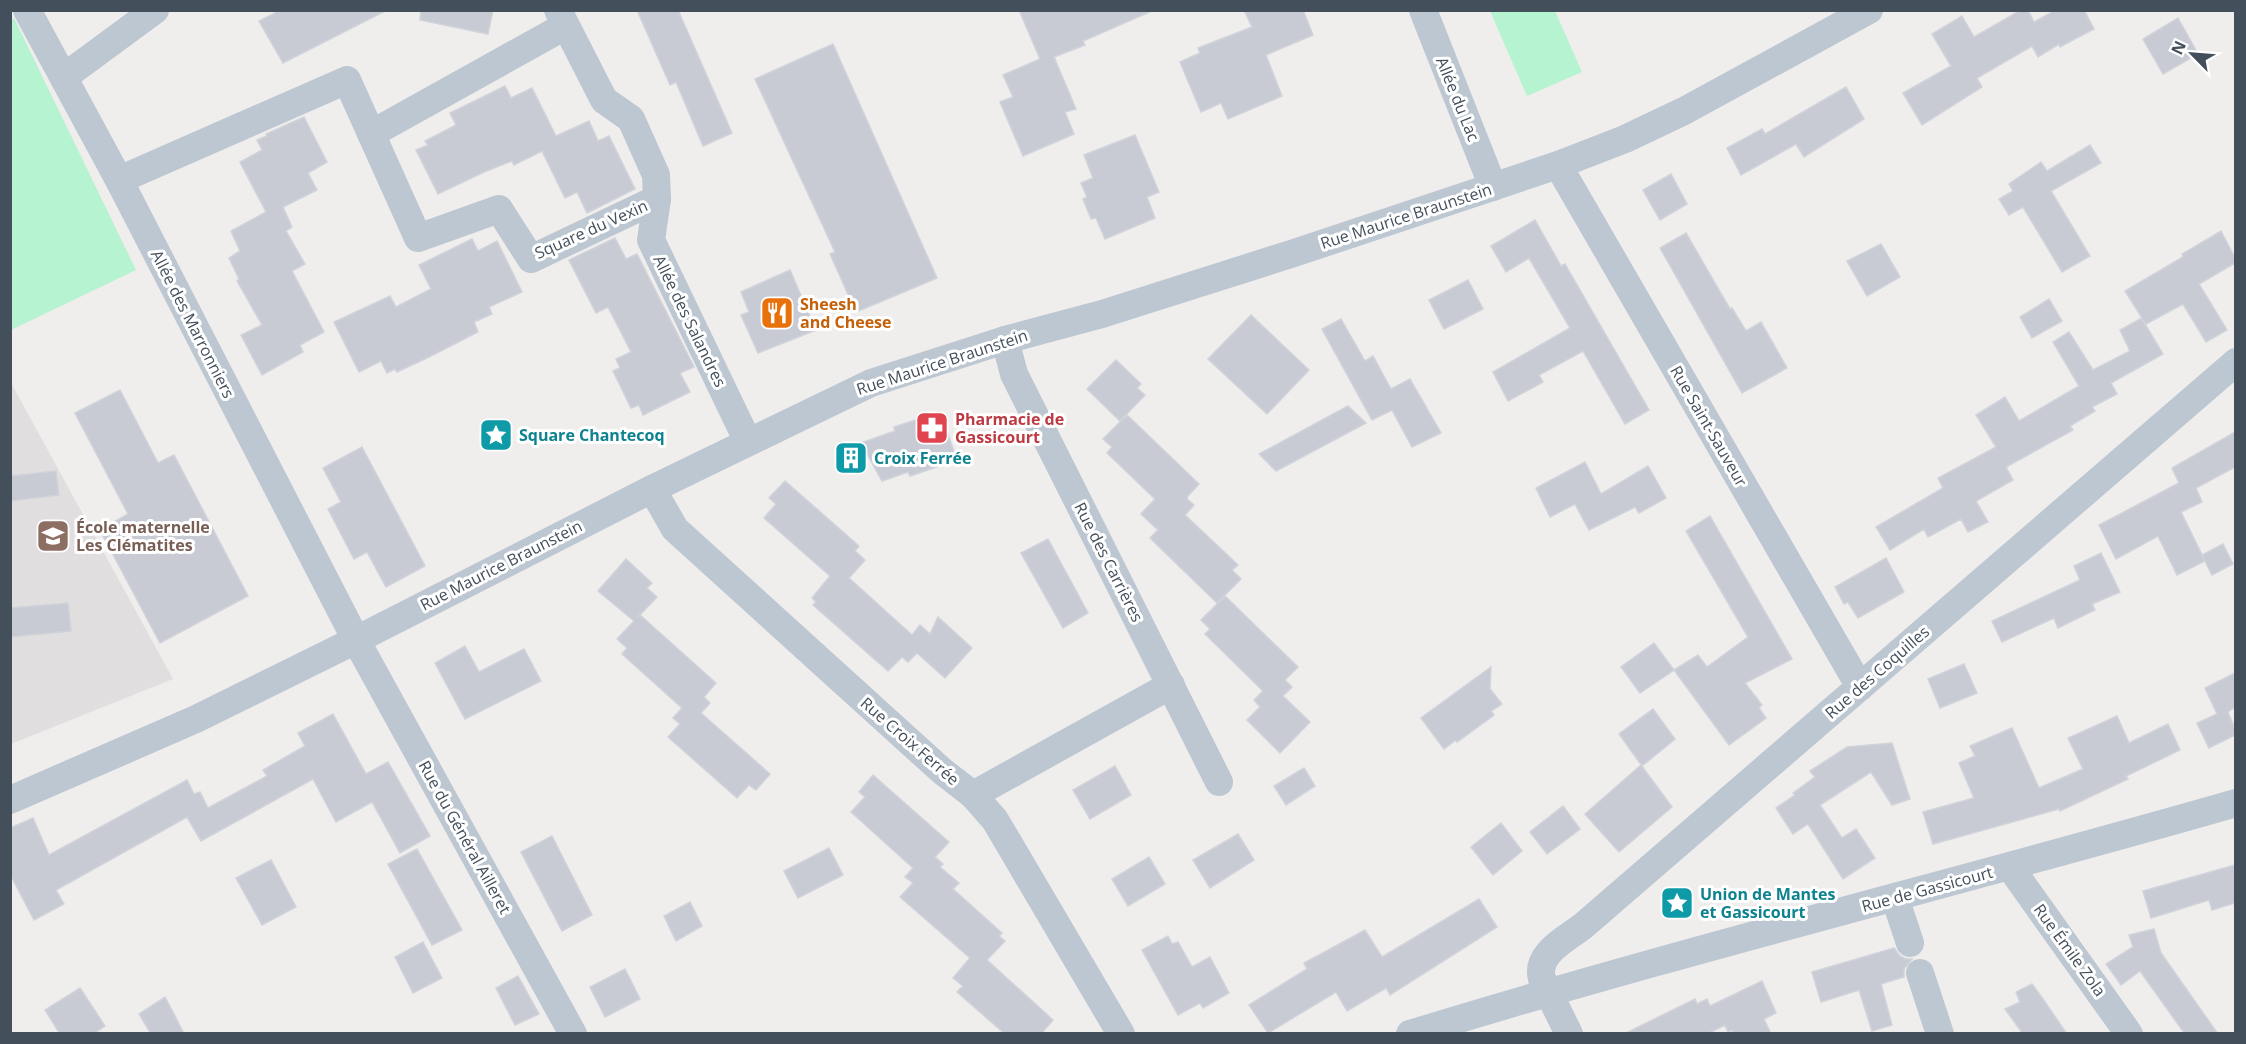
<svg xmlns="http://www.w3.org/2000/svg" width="2246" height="1044" font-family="'Open Sans',sans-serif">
<rect width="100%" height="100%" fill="#f0eded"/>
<polygon fill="#e1dedf" points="10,381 173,679 11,744 10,744"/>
<g fill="#b6f3d1">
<polygon points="1490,11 1555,11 1582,72 1527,96"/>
<polygon points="14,18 136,270 11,330 10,20"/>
</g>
<g fill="#c8cbd4" stroke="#d0d3da" stroke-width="1.5">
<polygon points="281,10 387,10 283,63 259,21"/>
<polygon points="421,10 493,10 488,34 420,20"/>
<polygon points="637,10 678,10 732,133 703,146 676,82 670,85"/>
<polygon points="1019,10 1154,10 1083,41 1085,45 1054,57 1076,109 1065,112 1074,134 1023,156 1000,102 1013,97 1003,75 1040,59"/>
<polygon points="1244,10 1303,10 1313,35 1266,55 1282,96 1228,119 1221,103 1201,112 1180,62 1200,53 1198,48 1252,27"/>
<polygon points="2021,10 2028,10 2034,22 2056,10 2084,10 2094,29 2060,47 2059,44 2038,57 2032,46 1977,78 1982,87 1922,125 1903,93 1951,66 1932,34 1962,16 1974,37"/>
<polygon points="2178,18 2198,54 2163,74 2143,39"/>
<polygon points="833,44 937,278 856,312 830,254 835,252 755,79"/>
<polygon points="505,86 511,98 532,88 556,136 589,121 598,141 609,136 635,189 587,213 577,192 565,198 542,151 514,165 512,161 484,172 438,194 416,150 428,145 425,141 456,125 450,113"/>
<polygon points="1846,87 1864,119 1804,157 1796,144 1741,175 1727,148 1762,129 1765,134"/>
<polygon points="304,117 327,162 308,173 317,190 283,207 292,227 286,231 305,264 292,271 324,332 300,345 303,352 262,375 241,335 262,325 237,281 239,279 229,258 240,251 231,231 266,212 240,162 262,150 257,140 267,136 266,134"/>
<polygon points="1135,135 1159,192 1147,197 1155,218 1105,239 1096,218 1091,219 1083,199 1087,197 1081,183 1093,178 1084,155"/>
<polygon points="2090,145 2101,163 2051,191 2090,256 2062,272 2023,207 2009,215 1999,199 2013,191 2009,184 2041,162 2047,171"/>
<polygon points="1671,174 1687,204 1660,220 1643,190"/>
<polygon points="1535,220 1561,266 1565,264 1649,410 1625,424 1583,351 1539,375 1543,382 1508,401 1493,372 1570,328 1529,258 1506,272 1491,246"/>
<polygon points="2221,231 2235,258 2235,263 2199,284 2227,330 2206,342 2183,304 2146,324 2142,319 2163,354 2111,383 2117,394 2092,407 2095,411 2070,426 2073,430 2006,467 2013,480 1976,501 1988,522 1968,532 1961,519 1928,537 1924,529 1890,550 1876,527 1943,488 1938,478 1996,447 1976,415 2005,397 2019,421 2079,386 2053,342 2069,332 2093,370 2130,351 2120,330 2142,318 2125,291 2183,257 2182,254"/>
<polygon points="1686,233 1730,309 1732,308 1746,331 1761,322 1787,368 1742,393 1660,248"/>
<polygon points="615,238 626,259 637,254 694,367 680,373 690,392 643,415 639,405 631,408 613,371 620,368 616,359 631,352 608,307 596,313 569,260"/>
<polygon points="472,239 478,251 497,241 522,292 489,307 492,314 474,322 478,332 429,357 397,372 395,369 387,373 381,361 359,372 334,322 390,296 396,307 431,289 419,265"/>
<polygon points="1881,244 1900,277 1867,296 1847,261"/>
<polygon points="790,270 816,330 758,353 741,315 749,312 741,292"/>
<polygon points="1468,280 1483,309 1444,329 1429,300"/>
<polygon points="2049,299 2062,321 2032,338 2020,317"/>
<polygon points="1251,315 1309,370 1267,414 1208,359"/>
<polygon points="1341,319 1365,361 1373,356 1391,389 1410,379 1441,433 1412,447 1392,410 1372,420 1322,329"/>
<polygon points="1116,360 1141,384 1137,388 1145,395 1120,421 1087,389"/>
<polygon points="120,390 158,463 174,455 248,596 160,643 100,530 128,514 75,413"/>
<polygon points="1348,406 1366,423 1276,471 1259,454"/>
<polygon points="940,412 957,460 910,476 908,472 882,481 861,443 895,431 894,427"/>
<polygon points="1127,415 1199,484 1188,496 1187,499 1194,505 1185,515 1238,565 1232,570 1241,579 1217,603 1150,538 1158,530 1141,514 1155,499 1107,453 1112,447 1103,439"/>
<polygon points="2235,432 2235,467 2196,488 2202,502 2181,512 2205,561 2177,575 2158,536 2116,559 2099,525 2179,483 2172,468"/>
<polygon points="362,447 425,566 386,587 367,552 354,559 328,509 341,502 323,468"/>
<polygon points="1585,462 1601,494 1648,466 1666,498 1639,513 1635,507 1589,530 1575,504 1550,517 1536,488"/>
<polygon points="56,471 59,495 10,501 10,476"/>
<polygon points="785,481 859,546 855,551 865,560 849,578 912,635 920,625 930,634 938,617 972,648 945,678 917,653 908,662 902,657 888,671 813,605 816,602 812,598 830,576 764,518 776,504 769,498"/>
<polygon points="1710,516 1792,659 1745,683 1762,705 1759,708 1766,718 1729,745 1674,670 1698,655 1707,667 1748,637 1686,531"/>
<polygon points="1048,539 1088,613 1063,628 1021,553"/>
<polygon points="2223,544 2233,564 2212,575 2202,555"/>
<polygon points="2101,553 2120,592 2092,604 2095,610 2058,628 2054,618 2002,642 1992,621 2080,580 2074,566"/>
<polygon points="1886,558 1904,592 1858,618 1848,602 1844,604 1835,587"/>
<polygon points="626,559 652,583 647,588 657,597 637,618 640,615 716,683 704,697 710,703 701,713 770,774 756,790 749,785 737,798 668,737 680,724 673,718 682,708 622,654 627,648 617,639 634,621 598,591"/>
<polygon points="1225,596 1298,667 1285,680 1292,687 1283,696 1310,722 1280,753 1247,720 1260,707 1254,700 1263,691 1205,634 1210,629 1201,620"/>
<polygon points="68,603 71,631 10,637 10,608"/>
<polygon points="1654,643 1674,670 1640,693 1621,667"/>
<polygon points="465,646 479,672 524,649 541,681 465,719 435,663"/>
<polygon points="1964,664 1977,693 1940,708 1928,679"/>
<polygon points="1491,667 1490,689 1502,704 1491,711 1494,715 1457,742 1456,740 1444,749 1421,718"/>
<polygon points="2235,673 2235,707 2228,712 2235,729 2235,735 2209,748 2197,723 2217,714 2205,688"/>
<polygon points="1653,709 1675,739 1642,766 1619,734"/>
<polygon points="333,714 366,774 388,762 430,836 400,853 372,802 336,822 313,779 201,841 187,817 56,890 64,904 34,920 10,874 10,828 33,818 49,855 187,780 194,794 200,792 208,808 267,776 263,770 305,746 298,733"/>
<polygon points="2117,716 2129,743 2168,724 2180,750 2126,776 2128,779 2060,811 2059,809 1933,844 1923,812 1974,798 1959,763 1975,756 1970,746 2012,728 2039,788 2083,769 2068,738"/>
<polygon points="1892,743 1910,799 1892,805 1871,772 1820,805 1842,838 1856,829 1875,858 1843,879 1808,824 1793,834 1776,808 1795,795 1793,793 1815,777 1810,771 1847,747"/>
<polygon points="1641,765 1672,807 1619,852 1585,814"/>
<polygon points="1115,766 1131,795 1090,819 1073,790"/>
<polygon points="1304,768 1315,786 1286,805 1274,786"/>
<polygon points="873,775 949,842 935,857 943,864 940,867 959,883 953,889 1002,933 999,936 1005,941 987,960 1053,1020 1041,1034 1005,1034 957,992 963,986 953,978 970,958 900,897 913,883 905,877 913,868 851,812 865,797 859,792"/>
<polygon points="1563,806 1580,829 1547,854 1530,832"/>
<polygon points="1501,823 1522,851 1493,875 1471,847"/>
<polygon points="1238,834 1254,860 1210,888 1193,860"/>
<polygon points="552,836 592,915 562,931 521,852"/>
<polygon points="829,848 843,875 798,898 784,871"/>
<polygon points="417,849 462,930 432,945 388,864"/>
<polygon points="1149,857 1165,884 1128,906 1112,879"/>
<polygon points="271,860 296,907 262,925 236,878"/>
<polygon points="2235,865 2235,903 2212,910 2209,900 2151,918 2143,891"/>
<polygon points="1479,899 1497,927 1390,995 1386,988 1347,1011 1336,992 1268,1033 1249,1005 1307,969 1304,963 1365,930 1382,957"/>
<polygon points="690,902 702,926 676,941 664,916"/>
<polygon points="2154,929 2161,953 2218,1034 2185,1034 2140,971 2121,985 2106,964 2133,947 2129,935"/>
<polygon points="1168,936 1172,944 1178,942 1192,967 1210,957 1229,993 1203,1008 1200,1003 1178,1015 1142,950"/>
<polygon points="423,942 442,978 413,993 395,957"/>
<polygon points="1894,948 1900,956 1906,959 1912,959 1904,969 1904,977 1881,984 1892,1025 1872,1031 1859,990 1821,1002 1812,972"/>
<polygon points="625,969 640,999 605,1017 590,987"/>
<polygon points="518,976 539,1014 515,1025 496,988"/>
<polygon points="1762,981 1776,1013 1764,1019 1771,1034 1734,1034 1732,1030 1728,1032 1725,1025 1707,1034 1624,1034 1695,999 1697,1004 1707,999 1710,1006"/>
<polygon points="2032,984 2043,999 2067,1034 2023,1034 2005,1009 2020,1002 2016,992"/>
<polygon points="80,988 105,1026 93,1034 60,1034 45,1010"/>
<polygon points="165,997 173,1012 184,1034 151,1034 139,1014"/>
</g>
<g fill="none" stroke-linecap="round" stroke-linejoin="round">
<g stroke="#bcc7d1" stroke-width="28">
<polyline points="27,10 119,180 356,640 573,1034"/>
<polyline points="558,10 604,100 631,119 656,175 657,199 651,240 748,442"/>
<polyline points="1423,10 1493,187"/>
<polyline points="64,77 155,10"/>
<polyline points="371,134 565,26"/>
<polyline points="1558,165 1860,687"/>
<polyline points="119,180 347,80 418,238 499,209 531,259 657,199"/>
<polyline points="1005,340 1014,374 1219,782"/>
<polyline points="652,489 675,529 942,771 973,795 995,820 1121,1034"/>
<polyline points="973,795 1171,685"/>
<polyline points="10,800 196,719 356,640 652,489 871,383 1005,340 1102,314 1291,254 1558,165 1625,139 1684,111 1869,10"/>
<polyline points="2010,867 2129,1034"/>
<polyline points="1895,898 1910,943"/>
<polyline points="1920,973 1940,1034"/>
<path d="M1410 1034C1683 950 1961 882 2236 803"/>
<path d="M1569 1034 1542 979C1535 954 1565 940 1583 926L2236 362"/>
</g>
</g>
<defs>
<symbol id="restaurant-square" viewBox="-11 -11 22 22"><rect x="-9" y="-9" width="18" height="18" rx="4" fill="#e8710a" stroke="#fff"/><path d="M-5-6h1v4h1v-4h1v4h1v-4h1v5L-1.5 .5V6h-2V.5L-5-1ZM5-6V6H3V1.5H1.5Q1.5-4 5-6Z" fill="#fff"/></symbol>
<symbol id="pharmacy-square" viewBox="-11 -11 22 22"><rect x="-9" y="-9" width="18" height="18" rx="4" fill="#e0444e" stroke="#fff"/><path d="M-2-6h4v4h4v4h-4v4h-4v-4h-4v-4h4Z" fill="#fff"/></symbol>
<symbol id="sight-square" viewBox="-11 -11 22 22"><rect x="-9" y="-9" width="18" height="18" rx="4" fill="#0f9aa8" stroke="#fff"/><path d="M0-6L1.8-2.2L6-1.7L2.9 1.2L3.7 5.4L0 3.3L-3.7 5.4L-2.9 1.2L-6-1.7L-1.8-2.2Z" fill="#fff"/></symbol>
<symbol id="building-square" viewBox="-11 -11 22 22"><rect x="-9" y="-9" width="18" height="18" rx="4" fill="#0f9aa8" stroke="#fff"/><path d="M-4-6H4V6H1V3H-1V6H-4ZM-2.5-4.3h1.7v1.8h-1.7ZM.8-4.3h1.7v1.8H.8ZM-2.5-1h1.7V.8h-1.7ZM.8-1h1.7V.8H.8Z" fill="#fff"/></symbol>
<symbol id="school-square" viewBox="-11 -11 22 22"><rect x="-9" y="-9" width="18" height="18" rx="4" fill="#8d6e63" stroke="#fff"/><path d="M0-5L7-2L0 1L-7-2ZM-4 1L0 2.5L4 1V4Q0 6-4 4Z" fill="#fff"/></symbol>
</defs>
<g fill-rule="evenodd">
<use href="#restaurant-square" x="758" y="294" width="38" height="38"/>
<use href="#pharmacy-square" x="913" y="409" width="38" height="38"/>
<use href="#sight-square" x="477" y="416" width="38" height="38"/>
<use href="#building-square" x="832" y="439" width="38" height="38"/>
<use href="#school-square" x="34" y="517" width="38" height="38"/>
<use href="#sight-square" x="1658" y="884" width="38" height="38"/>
</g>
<g text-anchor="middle" stroke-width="6" stroke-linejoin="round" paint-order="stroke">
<g font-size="16" fill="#444f5c" stroke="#fff">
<text transform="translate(1458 99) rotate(68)" y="6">Allée du Lac</text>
<text transform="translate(1406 216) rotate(-18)" y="6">Rue Maurice Braunstein</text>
<text transform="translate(591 229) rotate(-24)" y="6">Square du Vexin</text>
<text transform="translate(690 321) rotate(64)" y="6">Allée des Salandres</text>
<text transform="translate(193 324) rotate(63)" y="6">Allée des Marronniers</text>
<text transform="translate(942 362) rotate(-18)" y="6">Rue Maurice Braunstein</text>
<text transform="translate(1709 426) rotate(60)" y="6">Rue Saint-Sauveur</text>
<text transform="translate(1109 562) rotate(63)" y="6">Rue des Carrières</text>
<text transform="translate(501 565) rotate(-27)" y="6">Rue Maurice Braunstein</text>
<text transform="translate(1877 672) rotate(-41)" y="6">Rue des Coquilles</text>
<text transform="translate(910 741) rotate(41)" y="6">Rue Croix Ferrée</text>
<text transform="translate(465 837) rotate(61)" y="6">Rue du Général Ailleret</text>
<text transform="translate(1927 889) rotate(-15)" y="6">Rue de Gassicourt</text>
<text transform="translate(2070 950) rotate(54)" y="6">Rue Émile Zola</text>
</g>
<g font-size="16" font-weight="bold" fill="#c56008" stroke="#fff" text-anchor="start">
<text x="800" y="310">Sheesh<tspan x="800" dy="18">and Cheese</tspan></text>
</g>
<g font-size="16" font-weight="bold" fill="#be3a42" stroke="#fff" text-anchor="start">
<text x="955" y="425">Pharmacie de<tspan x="955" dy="18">Gassicourt</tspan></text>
</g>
<g font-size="16" font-weight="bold" fill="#0d838f" stroke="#fff" text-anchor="start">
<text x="519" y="441">Square Chantecoq</text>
<text x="874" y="464">Croix Ferrée</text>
<text x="1700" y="900">Union de Mantes<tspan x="1700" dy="18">et Gassicourt</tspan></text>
</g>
<g font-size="16" font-weight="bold" fill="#785e54" stroke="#fff" text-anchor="start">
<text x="76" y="533">École maternelle<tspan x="76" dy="18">Les Clématites</tspan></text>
</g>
</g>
<rect width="2246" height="1044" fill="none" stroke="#444f5c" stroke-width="24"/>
<g transform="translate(2192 54) rotate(295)" stroke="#ffffff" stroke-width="4.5" paint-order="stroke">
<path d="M0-4.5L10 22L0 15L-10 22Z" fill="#444f5c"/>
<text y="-9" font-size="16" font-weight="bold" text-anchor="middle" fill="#444f5c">N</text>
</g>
</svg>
